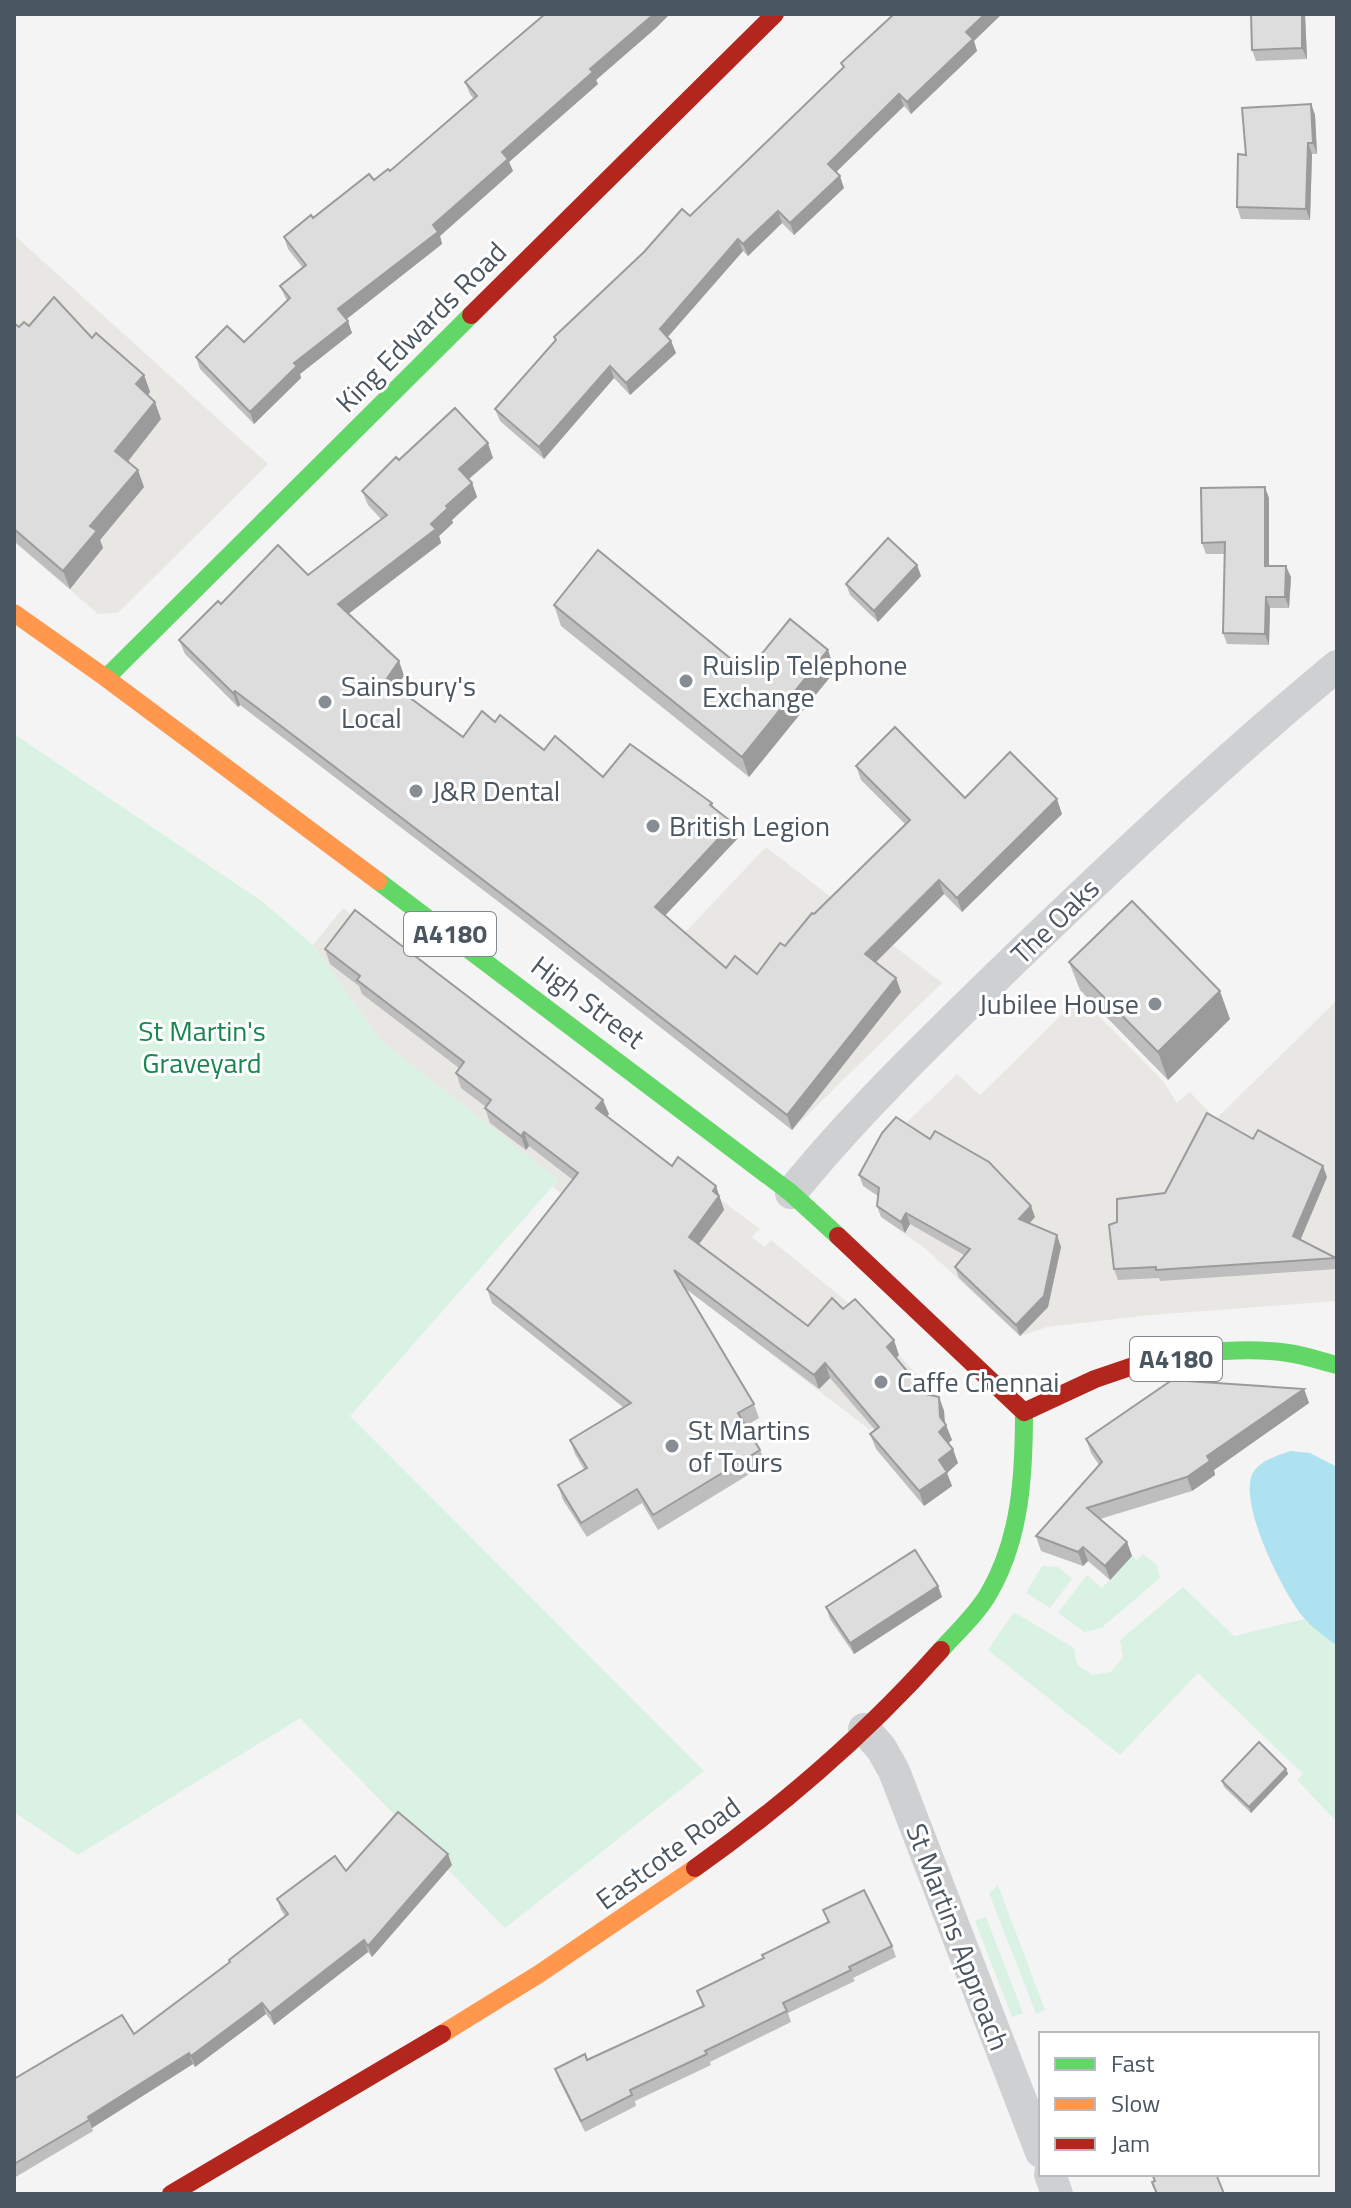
<svg xmlns="http://www.w3.org/2000/svg" width="1351" height="2208" font-family="'Titillium Web',sans-serif">
<rect width="100%" height="100%" fill="#f4f4f4"/>
<g fill="#e8e7e3">
<polygon points="14,235 268,464 118,613 98,614 14,542"/>
<polygon points="766,847 942,983 792,1130 623,998"/>
<polygon points="343,908 602,1122 677,1180 683,1172 760,1229 752,1237 765,1247 771,1240 861,1313 919,1377 914,1386 916,1390 870,1430 553,1187 558,1180 381,1041 313,945"/>
<polygon points="1080,997 1163,1081 1177,1103 1190,1092 1216,1119 1337,1000 1337,1301 1151,1315 1047,1327 1020,1336 927,1250 881,1217 883,1211 880,1197 863,1186 899,1130 957,1074 980,1095"/>
</g>
<g fill="#d9f2e3">
<polygon points="14,734 263,902 313,945 381,1041 558,1180 350,1416 704,1771 505,1928 300,1718 78,1855 14,1812"/>
<polygon points="1143,1554 1157,1565 1160,1578 1101,1628 1085,1632 1058,1613 1087,1575 1102,1588 1132,1556 1137,1560"/>
<polygon points="1042,1566 1058,1567 1072,1579 1050,1608 1026,1593"/>
<polygon points="1183,1587 1234,1636 1304,1619 1337,1646 1337,1822 1297,1780 1303,1774 1198,1673 1120,1755 988,1650 1014,1612 1074,1648 1077,1665 1093,1675 1111,1672 1123,1657 1120,1640"/>
<polygon points="998,1885 1045,2010 1036,2014 989,1893"/>
<polygon points="986,1917 1023,2013 1012,2017 975,1921"/>
</g>
<path fill="#aee2f0" d="M1291 1451 1310 1453 1337 1467V1646C1326 1637 1313 1629 1304 1618 1284 1595 1235 1499 1254 1471 1262 1460 1278 1455 1291 1451Z"/>
<g fill="none" stroke-linecap="round" stroke-linejoin="round">
<g stroke="#ced0d2" stroke-width="32">
<path d="M791 1193C859 1109 940 1032 1018 956 1122 856 1226 758 1337 666"/>
<polyline points="864,1729 881,1748 894,1771 1041,2152"/>
<polyline points="1050,2174 1057,2194"/>
</g>
<g stroke="#63d668" stroke-width="18">
<polyline points="106,678 471,315"/>
<polyline points="378,881 791,1193 838,1236"/>
<path d="M1142 1363C1189 1353 1240 1346 1288 1353 1304 1355 1321 1361 1337 1365"/>
<path d="M941 1650C957 1632 977 1614 989 1593 1021 1538 1024 1474 1024 1412"/>
</g>
<g stroke="#ff974d" stroke-width="18">
<polyline points="14,613 106,678 378,881"/>
<polyline points="442,2034 539,1974 695,1868"/>
</g>
<g stroke="#b3261e" stroke-width="18">
<polyline points="471,315 775,14"/>
<polyline points="838,1236 1024,1412 1095,1379 1142,1363"/>
<path d="M695 1868C784 1805 869 1731 941 1650"/>
<polyline points="171,2194 442,2034"/>
</g>
</g>
<g fill="#bebebf">
<polygon points="1305,14 1307,59 1256,61 1252,50"/>
<polygon points="657,27 596,80 598,84 509,162 513,171 440,236 442,244 346,319 352,333 300,374 301,378 254,424 200,369 196,357 244,342 287,301 280,286 303,268 288,249 284,237 313,218 390,171 474,99 470,94 465,82"/>
<polygon points="974,41 977,51 911,114 904,106 836,172 844,188 794,235 782,223 748,256 743,251 668,337 671,341 676,353 630,395 614,378 544,459 500,421 495,409 555,341 554,337 690,216 843,68 841,63"/>
<polygon points="1311,104 1315,115 1317,154 1312,154 1310,220 1241,219 1237,207 1246,155"/>
<polygon points="14,323 19,327 29,326 92,338 144,375 150,392 148,395 161,419 128,461 144,487 100,540 103,548 70,589 14,541"/>
<polygon points="493,458 469,479 472,483 477,497 452,520 453,523 439,536 441,543 348,614 399,661 404,676 396,687 463,737 495,722 544,750 603,777 712,803 714,808 738,838 665,915 726,968 757,974 785,946 814,914 906,825 861,780 856,766 965,798 1062,814 962,912 944,894 876,962 896,978 901,992 792,1130 546,938 240,705 238,707 185,654 179,640 221,604 308,575 381,519 368,505 362,491 399,460"/>
<polygon points="1269,498 1269,566 1291,577 1289,608 1270,608 1269,645 1227,644 1223,633 1225,554 1206,554 1202,543"/>
<polygon points="917,565 921,576 878,622 850,595 846,584"/>
<polygon points="554,605 747,672 835,671 749,777 561,626"/>
<polygon points="325,949 609,1114 607,1116 672,1166 716,1186 724,1210 699,1244 808,1326 843,1309 899,1355 896,1358 926,1394 939,1397 944,1411 945,1423 952,1440 948,1443 958,1463 947,1473 952,1486 924,1506 876,1449 870,1434 875,1430 830,1378 819,1389 686,1289 754,1404 759,1418 746,1426 760,1450 766,1464 658,1530 642,1503 587,1537 563,1500 558,1485 584,1469 575,1454 570,1440 623,1407 492,1303 487,1289 573,1180 529,1146 526,1150 490,1123 485,1108 486,1107 461,1088 456,1073 459,1068 362,994 359,986 330,964"/>
<polygon points="1069,962 1230,1019 1168,1080 1080,990"/>
<polygon points="1253,1139 1327,1177 1300,1240 1336,1258 1337,1269 1160,1281 1159,1278 1118,1280 1114,1269 1117,1222"/>
<polygon points="859,1175 1035,1217 1029,1224 1061,1247 1048,1307 1020,1336 959,1278 955,1267 964,1255 910,1224 905,1233 881,1217 877,1206 878,1196 863,1186"/>
<polygon points="1304,1389 1309,1403 1214,1470 1215,1475 1192,1491 1100,1519 1127,1542 1132,1556 1110,1580 1088,1561 1083,1566 1041,1551 1036,1536 1099,1465 1091,1453 1086,1439"/>
<polygon points="938,1586 942,1597 854,1654 830,1619 826,1607"/>
<polygon points="1286,1769 1288,1774 1251,1813 1224,1787 1222,1781"/>
<polygon points="452,1865 372,1957 368,1952 274,2025 266,2014 195,2067 193,2064 92,2128 93,2131 14,2178 14,2079 134,2034 230,1963 229,1960 285,1916 281,1910 277,1899 346,1871"/>
<polygon points="823,1910 892,1946 896,1957 853,1978 855,1981 788,2013 791,2022 710,2062 711,2065 635,2101 636,2106 585,2132 559,2080 555,2069 587,2060 703,2006 697,1991 763,1959 828,1922"/>
</g>
<g fill="#9b9b9b">
<polygon points="654,14 670,14 657,27 596,80 598,84 509,162 513,171 440,236 442,244 343,322 338,309 590,69"/>
<polygon points="985,14 1002,14 974,41 977,51 911,114 907,102 966,32"/>
<polygon points="1302,14 1305,14 1307,59 1302,48"/>
<polygon points="899,94 904,106 832,176 828,164"/>
<polygon points="1311,104 1315,115 1317,154 1313,143"/>
<polygon points="1308,143 1312,154 1310,220 1306,209"/>
<polygon points="840,176 844,188 794,235 790,223"/>
<polygon points="778,211 782,223 748,256 743,244"/>
<polygon points="738,239 743,251 664,341 660,329"/>
<polygon points="348,321 352,333 300,374 301,378 254,424 250,412 294,363"/>
<polygon points="671,341 676,353 630,395 626,383"/>
<polygon points="610,366 614,378 544,459 539,447"/>
<polygon points="144,375 150,392 142,402 136,384"/>
<polygon points="155,402 161,419 122,469 115,451"/>
<polygon points="488,443 493,458 464,483 459,469"/>
<polygon points="138,470 144,487 100,540 103,548 70,589 63,571 90,526"/>
<polygon points="472,483 477,497 452,520 453,523 439,536 441,543 343,618 338,604"/>
<polygon points="1265,487 1269,498 1269,577 1265,566"/>
<polygon points="917,565 921,576 878,622 874,611"/>
<polygon points="1286,566 1291,577 1289,608 1285,597"/>
<polygon points="1266,597 1270,608 1269,645 1265,634"/>
<polygon points="828,650 835,671 749,777 742,757"/>
<polygon points="399,661 404,676 391,694 386,680"/>
<polygon points="235,691 240,705 238,707 233,693"/>
<polygon points="1057,799 1062,814 962,912 957,898"/>
<polygon points="733,823 738,838 660,921 655,907"/>
<polygon points="939,880 944,894 870,968 865,954"/>
<polygon points="896,978 901,992 792,1130 787,1115"/>
<polygon points="1220,991 1230,1019 1168,1080 1158,1052"/>
<polygon points="603,1100 609,1114 602,1123 596,1108"/>
<polygon points="524,1132 529,1146 526,1150 521,1136"/>
<polygon points="1323,1166 1327,1177 1297,1248 1293,1236"/>
<polygon points="716,1186 724,1210 694,1251 689,1237 713,1191"/>
<polygon points="1031,1206 1035,1217 1023,1230 1019,1219"/>
<polygon points="906,1213 910,1224 905,1233 901,1222"/>
<polygon points="1057,1235 1061,1247 1048,1307 1020,1336 1016,1325"/>
<polygon points="894,1340 899,1355 892,1362 887,1347"/>
<polygon points="825,1363 830,1378 819,1389 814,1375"/>
<polygon points="1304,1389 1309,1403 1214,1470 1215,1475 1192,1491 1187,1477 1207,1456"/>
<polygon points="939,1397 944,1411 945,1426 946,1425 952,1440 944,1447 939,1432 940,1417"/>
<polygon points="953,1449 958,1463 947,1473 952,1486 924,1506 919,1491 939,1460"/>
<polygon points="1127,1542 1132,1556 1110,1580 1105,1566"/>
<polygon points="1083,1547 1088,1561 1083,1566 1078,1552"/>
<polygon points="938,1586 942,1597 854,1654 850,1643"/>
<polygon points="1286,1769 1288,1774 1251,1813 1249,1807"/>
<polygon points="448,1854 452,1865 372,1957 368,1946"/>
<polygon points="364,1940 368,1952 274,2025 270,2013"/>
<polygon points="262,2003 266,2014 195,2067 191,2056"/>
<polygon points="189,2053 193,2064 92,2128 88,2117"/>
</g>
<g fill="#ddddde" stroke="#9b9b9b" stroke-width="2">
<polygon points="545,14 654,14 590,69 593,72 502,152 508,159 433,225 438,232 338,309 348,321 294,363 297,366 250,412 196,357 227,326 244,342 290,298 280,286 306,265 284,237 311,215 313,218 369,174 374,180 388,169 390,171 477,96 465,82"/>
<polygon points="894,14 985,14 966,32 973,39 907,102 899,94 828,164 840,176 790,223 778,211 743,244 738,239 660,329 671,341 626,383 610,366 539,447 495,409 556,340 554,337 644,252 682,209 690,216 844,67 841,63"/>
<polygon points="1251,14 1302,14 1302,48 1252,50"/>
<polygon points="1311,104 1313,143 1308,143 1306,209 1237,207 1238,154 1246,155 1242,108"/>
<polygon points="54,297 92,338 96,333 144,375 136,384 155,402 115,451 138,470 90,526 97,531 63,571 14,529 14,323 19,327 24,322 29,326"/>
<polygon points="455,408 488,443 459,469 472,483 446,506 448,508 431,524 436,529 338,604 399,661 386,680 463,737 482,711 495,722 500,715 544,750 555,736 603,777 630,744 712,803 710,805 733,823 655,907 726,968 735,956 757,974 780,943 785,946 812,913 814,914 910,820 856,766 895,727 965,798 1010,752 1057,799 957,898 939,880 865,954 896,978 787,1115 541,924 235,691 233,693 179,640 218,601 221,604 278,545 308,575 387,515 362,491 396,457 399,460"/>
<polygon points="1265,487 1265,566 1286,566 1285,597 1266,597 1265,634 1223,633 1225,542 1202,543 1201,488"/>
<polygon points="888,538 917,565 874,611 846,584"/>
<polygon points="598,550 747,672 790,619 828,650 742,757 554,605"/>
<polygon points="1132,901 1220,991 1158,1052 1069,962"/>
<polygon points="355,910 603,1100 596,1108 621,1127 672,1166 678,1157 716,1186 713,1191 719,1196 689,1237 808,1326 832,1298 843,1309 855,1299 894,1340 887,1347 926,1394 939,1397 940,1417 946,1425 939,1432 953,1449 939,1460 947,1472 919,1491 870,1434 879,1427 825,1363 814,1375 674,1270 754,1404 738,1413 760,1450 653,1515 637,1489 581,1523 558,1485 587,1468 570,1440 631,1403 487,1289 578,1173 524,1132 521,1136 485,1108 491,1100 456,1073 464,1062 357,980 360,976 325,949"/>
<polygon points="1207,1113 1253,1139 1258,1130 1323,1166 1293,1236 1336,1258 1156,1270 1156,1267 1114,1269 1109,1225 1117,1222 1117,1199 1165,1193"/>
<polygon points="896,1117 930,1139 935,1131 989,1162 1031,1206 1019,1219 1057,1235 1044,1296 1016,1325 955,1267 970,1249 906,1213 901,1222 877,1206 879,1188 859,1175 882,1133"/>
<polygon points="1172,1380 1304,1389 1207,1456 1210,1461 1187,1477 1087,1508 1127,1542 1105,1566 1083,1547 1078,1552 1036,1536 1102,1462 1086,1439"/>
<polygon points="915,1550 938,1586 850,1643 826,1607"/>
<polygon points="1259,1742 1286,1769 1249,1807 1222,1781"/>
<polygon points="398,1812 448,1854 368,1946 364,1940 270,2013 262,2003 191,2056 189,2053 88,2117 89,2120 14,2164 14,2079 122,2015 134,2034 230,1962 229,1960 288,1914 277,1899 335,1856 346,1871"/>
<polygon points="864,1890 892,1946 849,1967 851,1970 783,2003 787,2011 705,2051 707,2054 630,2090 632,2095 581,2121 555,2069 585,2054 587,2060 704,2006 697,1991 764,1958 762,1955 829,1922 823,1910"/>
<polygon points="1152,2174 1216,2174 1224,2194 1157,2194 1152,2182 1155,2181"/>
</g>
<g fill="#868d94" stroke="#fff" stroke-width="3">
<circle cx="686" cy="681" r="8"/>
<circle cx="325" cy="702" r="8"/>
<circle cx="416" cy="791" r="8"/>
<circle cx="653" cy="826" r="8"/>
<circle cx="1155" cy="1004" r="8"/>
<circle cx="881" cy="1382" r="8"/>
<circle cx="672" cy="1446" r="8"/>
</g>
<g text-anchor="middle" stroke-width="6" stroke-linejoin="round" paint-order="stroke">
<g fill="#fff" stroke="#808990" stroke-width="2">
<rect x="404" y="912" width="92" height="44" rx="6"/>
<rect x="1130" y="1337" width="92" height="44" rx="6"/>
</g>
<g font-size="26" font-weight="bold" fill="#4a5661">
<text x="450" y="943">A4180</text>
<text x="1176" y="1368">A4180</text>
</g>
<g font-size="28" fill="#4a5661" stroke="#fff">
<text transform="translate(421 327) rotate(-45)" y="10">King Edwards Road</text>
<text transform="translate(1055 921) rotate(-44)" y="10">The Oaks</text>
<text transform="translate(588 1002) rotate(37)" y="10">High Street</text>
<text transform="translate(668 1853) rotate(-36)" y="10">Eastcote Road</text>
<text transform="translate(958 1937) rotate(69)" y="10">St Martins Approach</text>
</g>
<g font-size="28" fill="#4a5661" stroke="#fff" text-anchor="start">
<text x="702" y="675">Ruislip Telephone<tspan x="702" dy="32">Exchange</tspan></text>
<text x="341" y="696">Sainsbury's<tspan x="341" dy="32">Local</tspan></text>
<text x="432" y="801">J&amp;R Dental</text>
<text x="669" y="836">British Legion</text>
<text x="1139" y="1014" text-anchor="end">Jubilee House</text>
<text x="897" y="1392">Caffe Chennai</text>
<text x="688" y="1440">St Martins<tspan x="688" dy="32">of Tours</tspan></text>
</g>
<g font-size="28" fill="#17864f" stroke="#fff">
<text x="202" y="1041">St Martin's<tspan x="202" dy="32">Graveyard</tspan></text>
</g>
</g>
<rect width="1351" height="2208" fill="none" stroke="#4a5661" stroke-width="32"/>
<rect x="1039" y="2032" width="280" height="144" fill="#ffffff" stroke="#b7bbc0" stroke-width="2"/>
<rect x="1055" y="2058" width="40" height="12" fill="#63d668" stroke="#b7bbc0" stroke-width="2"/>
<text x="1111" y="2072" font-size="24" fill="#4a5661">Fast</text>
<rect x="1055" y="2098" width="40" height="12" fill="#ff974d" stroke="#b7bbc0" stroke-width="2"/>
<text x="1111" y="2112" font-size="24" fill="#4a5661">Slow</text>
<rect x="1055" y="2138" width="40" height="12" fill="#b3261e" stroke="#b7bbc0" stroke-width="2"/>
<text x="1111" y="2152" font-size="24" fill="#4a5661">Jam</text>
</svg>
